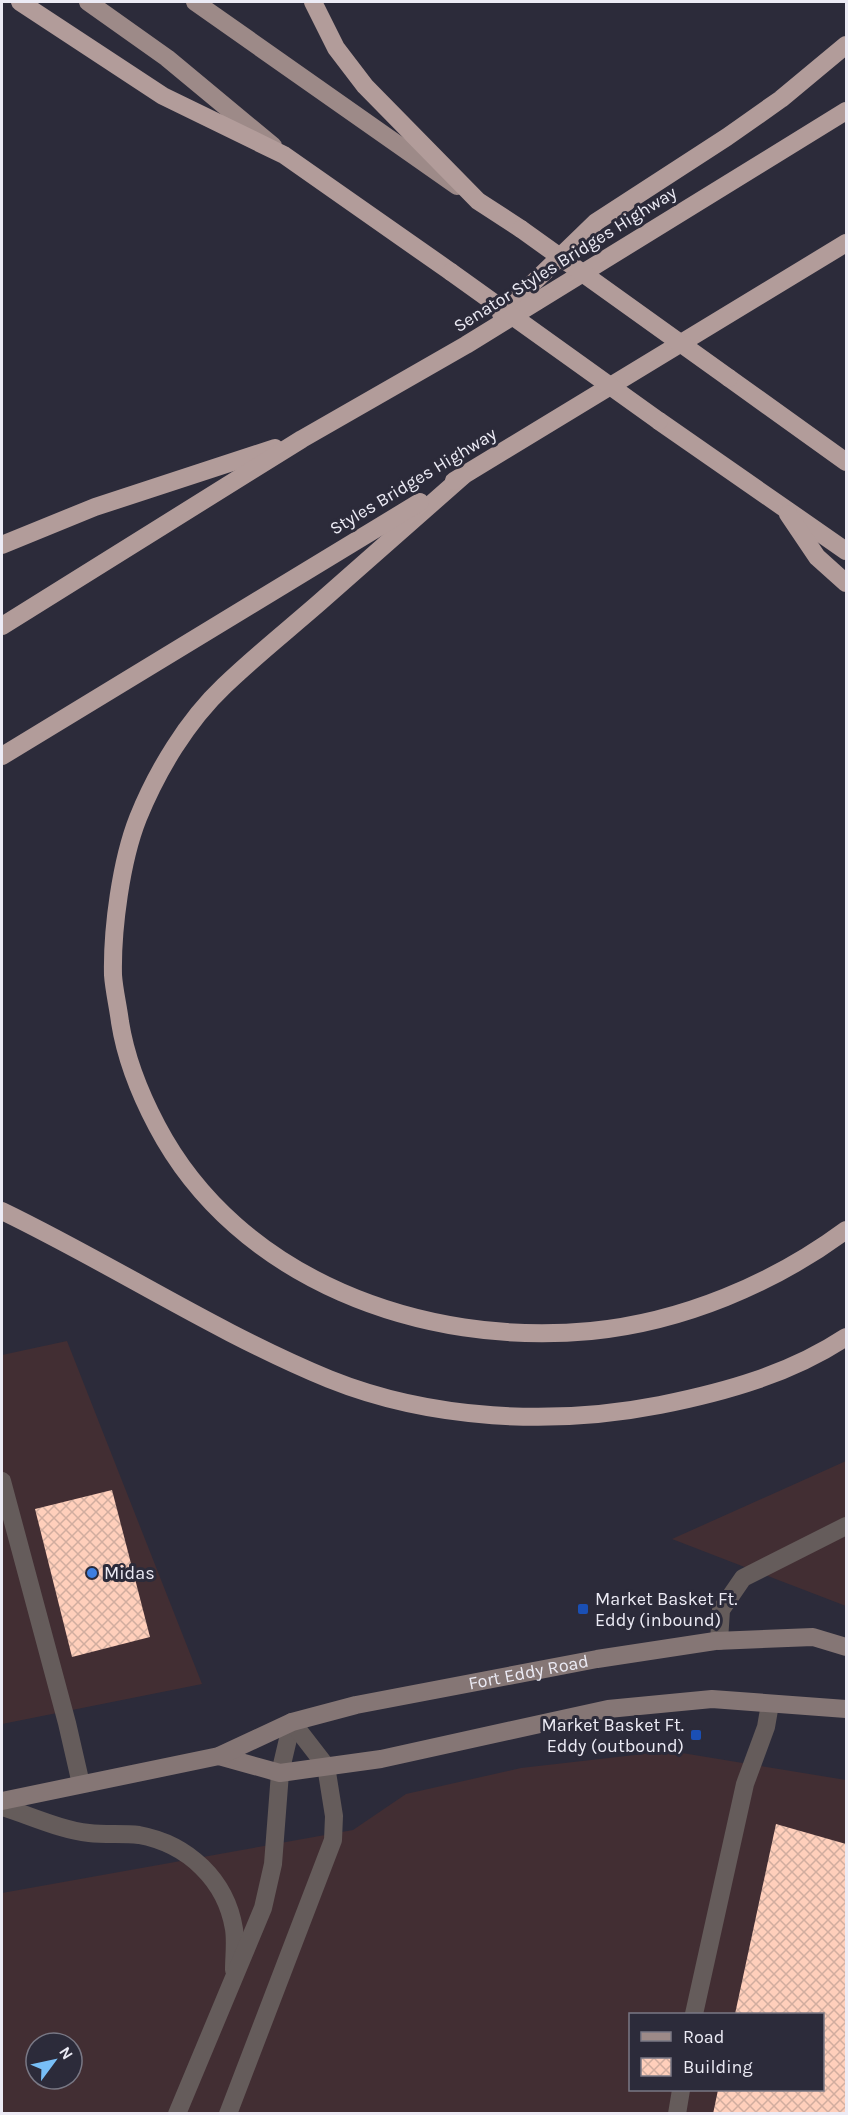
<svg xmlns="http://www.w3.org/2000/svg" width="848" height="2115" font-family="Karla,sans-serif">
<defs>
<pattern id="building-cross-hatch" width="8" height="8" patternUnits="userSpaceOnUse" patternTransform="scale(1.5)"><rect width="8" height="8" fill="#ffcfbb"/><path d="M0 0l8 8M0 8l8-8" fill="none" stroke="#d1ad9f"/></pattern>
</defs>
<rect width="100%" height="100%" fill="#2c2b3a"/>
<g fill="#422e33" fill-rule="evenodd">
<polygon points="67,1341 202,1684 2,1724 2,1355"/>
<polygon points="846,1461 846,1606 672,1539"/>
<path d="M670 1751 846 1780V2113L2 2114V1893L353 1830 406 1794 521 1768ZM630 2014H822V2090H630ZM36 2043H72V2079H36Z"/>
</g>
<g fill="url(#building-cross-hatch)">
<polygon points="112,1490 150,1637 72,1657 35,1509"/>
<polygon points="776,1824 846,1844 846,2114 713,2114 718,2090 822,2090 822,2014 735,2014"/>
</g>
<g fill="none" stroke-linecap="round" stroke-linejoin="round">
<g stroke="#655c5b" stroke-width="18">
<polyline points="2,1481 67,1723 81,1784"/>
<polyline points="719,1641 721,1610 743,1578 846,1526"/>
<path d="M2 1807C29 1815 60 1830 89 1833 106 1835 123 1833 139 1835 188 1844 226 1880 234 1929 236 1942 234 1957 234 1970"/>
<polyline points="694,2014 745,1784 766,1727 770,1704"/>
<polyline points="177,2114 263,1908 273,1864 280,1773 292,1722"/>
<polyline points="228,2114 333,1840 334,1816 326,1766 292,1722"/>
<polyline points="677,2114 681,2090"/>
</g>
<g stroke="#857675" stroke-width="18">
<polyline points="219,1756 280,1773 381,1759 608,1709 712,1699 846,1709"/>
<path id="s1" d="M2 1801 219 1756 292 1722 356 1705 597 1659 715 1641 813 1637 846 1647"/>
</g>
<g stroke="#9d8a88" stroke-width="18">
<polyline points="88,2 167,58 273,146"/>
<polyline points="195,2 457,186"/>
</g>
<g stroke="#b29c9a" stroke-width="18">
<polyline points="20,2 163,96 284,155 451,272"/>
<polyline points="313,2 336,48 365,86 478,201 521,229"/>
<polyline points="501,314 596,222 727,137 781,99 846,45"/>
<polyline points="729,378 846,462"/>
<polyline points="659,421 846,551"/>
<path d="M463 476C415 518 367 560 320 602 288 630 254 657 224 686 187 721 157 771 138 818 121 861 112 929 113 975 114 990 118 1006 120 1022 126 1060 139 1092 157 1126 238 1280 423 1347 591 1331 682 1322 773 1284 846 1230"/>
<polyline points="454,481 846,243"/>
<polyline points="788,514 817,557 846,583"/>
<polyline points="2,545 95,507 275,448"/>
<polyline points="2,626 302,439 466,345 846,111"/>
<polyline points="2,756 420,502"/>
<path d="M2 1211C112 1264 215 1332 329 1379 431 1420 553 1426 660 1405 725 1392 790 1374 846 1337"/>
</g>
<g stroke="#b29c9a" stroke-width="18">
<polyline points="521,229 729,378"/>
<polyline points="451,272 659,421"/>
</g>
</g>
<circle fill="#3f7fe0" stroke="#2c2b3a" stroke-width="2" cx="92" cy="1573" r="6"/>
<g fill="#1a4fb4" stroke="#2c2b3a" stroke-width="2">
<rect x="577" y="1603" width="12" height="12" rx="3"/>
<rect x="690" y="1729" width="12" height="12" rx="3"/>
</g>
<g text-anchor="middle" stroke-width="6" stroke-linejoin="round" paint-order="stroke">
<g font-size="18" fill="#ecebf5" stroke="#2c2b3a">
<text transform="translate(565 259) rotate(-32)" y="6">Senator Styles Bridges Highway</text>
<text transform="translate(413 481) rotate(-31)" y="6">Styles Bridges Highway</text>
<text dy="6" stroke="none"><textPath href="#s1" startOffset="544">Fort Eddy Road</textPath></text>
</g>
<g font-size="18" fill="#ecebf5" stroke="#2c2b3a" text-anchor="start">
<text x="104" y="1579">Midas</text>
<text x="595" y="1605">Market Basket Ft.<tspan x="595" dy="21">Eddy (inbound)</tspan></text>
<text x="684" y="1731" text-anchor="end">Market Basket Ft.<tspan x="684" dy="21">Eddy (outbound)</tspan></text>
</g>
</g>
<rect width="848" height="2115" fill="none" stroke="#ecebf5" stroke-width="6"/>
<rect x="629" y="2013" width="195" height="78" fill="#2c2b3a" stroke="#797885" stroke-width="1.5"/>
<rect x="641" y="2032" width="30" height="9" fill="#9d8a88" stroke="#797885" stroke-width="1.5"/>
<text x="683" y="2043" font-size="18" fill="#ecebf5">Road</text>
<rect x="641" y="2058" width="30" height="18" fill="url(#building-cross-hatch)" stroke="#797885" stroke-width="1.5"/>
<text x="683" y="2073" font-size="18" fill="#ecebf5">Building</text>
<g transform="translate(54 2061) rotate(57)"><circle r="28" fill="#2c2b3a" stroke="#797885" stroke-width="1.5"/>
<path d="M0-4.5L10 22L0 15L-10 22Z" fill="#78bff7"/>
<text y="-9" font-size="16" font-weight="bold" text-anchor="middle" fill="#ecebf5">N</text>
</g>
</svg>
